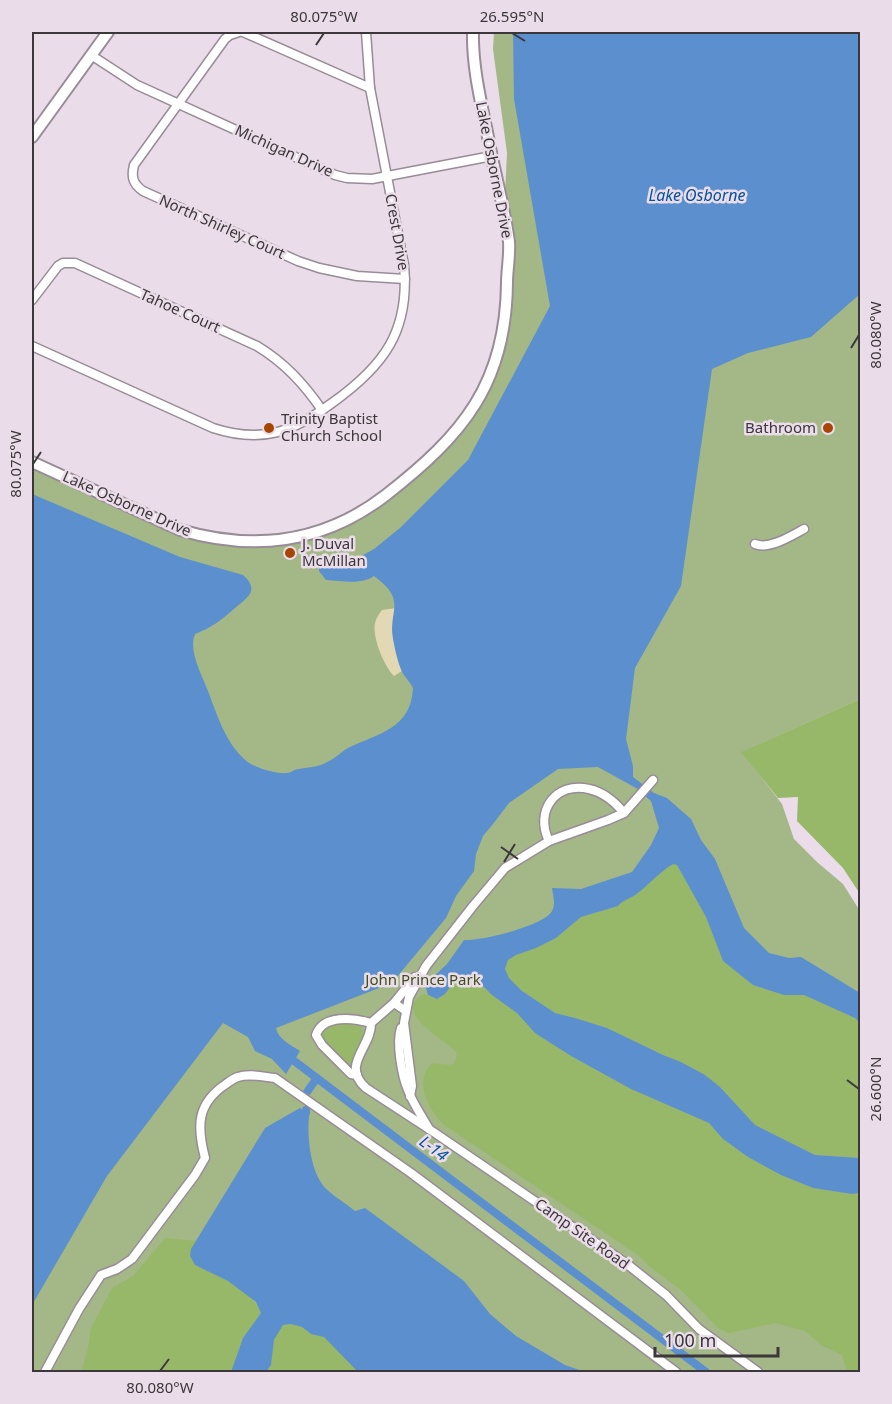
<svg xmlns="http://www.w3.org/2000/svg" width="892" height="1404" font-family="'Noto Sans',sans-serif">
<rect width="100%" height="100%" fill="#eadde9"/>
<polygon fill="#a3b886" points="494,32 860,32 860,699 742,752 782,804 794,839 817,862 843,884 860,911 860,1372 32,1372 32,466 101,498 220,544 262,548 295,542 402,487 443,453 481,403 489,389 505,345 512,303 504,213 507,153 493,49"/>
<g fill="#97b769">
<polygon points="860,699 860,894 843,868 797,821 798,797 778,798 741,752"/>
<path d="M673 864 677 865 706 917 723 961 753 985 784 995H804L855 1018 860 1023V1158L815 1155 755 1125 720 1087 681 1062 663 1055 607 1028 575 1018 555 1013 522 991 509 978 505 969 508 960 516 955 536 948 556 938 581 917 618 906C623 900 629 899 635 895 648 886 658 873 673 864Z"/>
<path d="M467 978 478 981 492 995 517 1013 535 1033 571 1056 631 1089 709 1123 723 1139 748 1157 781 1175 813 1188 852 1194 860 1193V1372H847L842 1355 821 1345 805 1331 775 1323 729 1333 719 1329 681 1290 650 1267 638 1255 444 1125C428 1108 413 1083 432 1063L451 1065 455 1062 457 1053C446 1040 389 1011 424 994L437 999 445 994 453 983Z"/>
<path d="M347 1023C355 1024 363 1025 364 1035L353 1059 352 1070 321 1038C323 1025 335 1024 347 1023Z"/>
<path d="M165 1238 197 1241 191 1249 195 1265C218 1276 250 1288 261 1313L243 1338 231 1372H81L88 1348 91 1328 112 1288 133 1276Z"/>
<polygon points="291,1324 302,1327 311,1334 324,1337 358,1372 266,1372 271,1365 274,1340 283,1325"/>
</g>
<path fill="#e2d9b4" d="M396 608 392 630 402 671 394 676C384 666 372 637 375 623 376 618 379 614 382 610Z"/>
<g fill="#5c8fce">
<path d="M513 32H860V294L811 337 748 353 712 369 681 586 635 668 626 739 633 766V777L654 793 667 798 691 819 701 840 715 859 744 928 769 953 789 958 801 957 860 993V1023L855 1018 804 995H784L753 985 723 961 706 917 677 865 673 864C658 873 648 886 635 895 629 899 623 900 618 906L581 917 556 938 536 948 516 955 508 960 505 969 509 978 522 991 555 1013 575 1018 607 1028 663 1055 681 1062 705 1075 720 1087 755 1125 815 1155 860 1158V1193L852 1194 813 1188 781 1175 748 1157 723 1139 709 1123 631 1089 571 1056 535 1033 517 1013 492 995 478 981 467 978 453 983 445 994 437 999 428 995 426 988 427 983 447 964 464 940C481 941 544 926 552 911 556 904 553 896 552 888L581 889 632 872 651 845 659 828 651 801 636 788 598 767 558 769 509 803 493 824 483 836 476 854 474 871 456 896 446 918 396 978 379 988 276 1028C278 1039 291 1045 300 1051L286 1074 272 1059 255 1051 248 1037 223 1023 107 1176 32 1305V494L180 557 243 575C260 590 248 597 235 608 221 620 213 627 195 634 188 651 202 675 208 691 217 715 228 750 251 764 261 769 276 774 287 773 291 773 294 769 299 769 311 767 319 767 329 761 336 758 341 752 348 748 379 733 411 729 413 688 410 682 405 677 402 672 398 663 395 650 393 639 388 609 408 601 374 576 362 585 341 581 326 580L319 571V565L322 562 356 559 374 549 400 528 468 460 550 306 514 99Z"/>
<path d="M300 1108 309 1116C307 1136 310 1167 322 1184 328 1193 347 1204 355 1211L365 1208 464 1281 490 1314 516 1336 565 1365 585 1372H358L324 1337 311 1334 302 1327 291 1324 283 1325 274 1340 271 1365 266 1372H231L243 1338 261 1313 256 1302 228 1281 195 1265 190 1256 191 1249 265 1128Z"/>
</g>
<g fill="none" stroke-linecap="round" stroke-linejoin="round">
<g stroke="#5c8fce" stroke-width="8">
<polyline points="285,1054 706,1372"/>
<polyline points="307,1092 317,1078"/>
<polyline points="306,1113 306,1110"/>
</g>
<defs>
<g id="minor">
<path d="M239 32 230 35 225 39 134 165C131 177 133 184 143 191L298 261 319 268 357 276 405 279"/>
<polyline points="243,32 370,88"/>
<polyline points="91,55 137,85 335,175 347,178 372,179 492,156"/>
<path d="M32 300 58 266 63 263H75L257 346C285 363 304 384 322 410"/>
<path d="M32 346 213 428C262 444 293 432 332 403 384 366 410 331 404 265L370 88 366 32"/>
<path d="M755 544C769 550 791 536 804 529"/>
<path d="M549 841C534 811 556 781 589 789 603 792 615 802 624 813"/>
<polyline points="394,1003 415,977"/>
<path d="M371 1023C372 1047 340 1065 366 1088L435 1133 627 1264 666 1295 699 1329 758 1372"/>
<path d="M401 1028C396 1043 402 1076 408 1090 413 1104 422 1116 429 1129"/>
<path d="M357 1075 351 1074 322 1045 316 1035C323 1014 354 1018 371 1023L394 1003 406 1011"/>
<polyline points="410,1096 412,1086 404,1023 409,997 426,966 473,906 505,868 549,841 608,820 624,813 653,780"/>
<path d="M45 1372 79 1309 101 1275 117 1269 132 1259 195 1175 205 1158C197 1127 196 1104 226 1084 229 1082 234 1078 238 1077 249 1073 264 1077 275 1078L411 1173 676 1372"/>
</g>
<g id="tertiary">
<polyline points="32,137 108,32"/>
<path d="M32 462 180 530C255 552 324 543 386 495 463 435 506 384 507 283 507 270 510 255 509 242 505 212 497 182 491 153 484 113 472 72 473 32"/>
</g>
</defs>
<use href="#minor" stroke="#988c97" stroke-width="11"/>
<use href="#tertiary" stroke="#988c97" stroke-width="14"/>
<use href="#minor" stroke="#fff" stroke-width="8"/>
<use href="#tertiary" stroke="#fff" stroke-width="10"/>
</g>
<path fill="none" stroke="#3c373b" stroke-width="2" d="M512 33 525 41M316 45 324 33M851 348 859 335M33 464 41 452M501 847 518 859M504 862 515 844M847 1080 859 1089M160 1371 169 1359"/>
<g fill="#a74505" stroke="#eadde9" stroke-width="2">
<circle cx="269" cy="428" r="6"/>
<circle cx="828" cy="428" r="6"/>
<circle cx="290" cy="553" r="6"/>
</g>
<g text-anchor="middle" stroke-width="5" stroke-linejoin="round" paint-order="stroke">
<g font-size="15" fill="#3c373b" stroke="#eadde9">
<text transform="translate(284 151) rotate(24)" y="5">Michigan Drive</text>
<text transform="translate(494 170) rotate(79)" y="5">Lake Osborne Drive</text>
<text transform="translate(222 227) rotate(24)" y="5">North Shirley Court</text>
<text transform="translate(397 232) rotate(80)" y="5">Crest Drive</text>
<text transform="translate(180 311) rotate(24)" y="5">Tahoe Court</text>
<text transform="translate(127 504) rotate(24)" y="5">Lake Osborne Drive</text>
<text transform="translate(582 1234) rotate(35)" y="5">Camp Site Road</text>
</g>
<g font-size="15" fill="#3c373b" stroke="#eadde9" text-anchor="start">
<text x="281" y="424">Trinity Baptist<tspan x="281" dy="17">Church School</tspan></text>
<text x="816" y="433" text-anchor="end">Bathroom</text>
<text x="302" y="549">J. Duval<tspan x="302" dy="17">McMillan</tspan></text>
</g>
<g font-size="15" fill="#3c5019" stroke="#eadde9">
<text x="423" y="985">John Prince Park</text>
</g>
<g font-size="16" font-style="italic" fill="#03529d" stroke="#eadde9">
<text x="697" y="201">Lake Osborne</text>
<text transform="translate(434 1148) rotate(37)" y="6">L-14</text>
</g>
</g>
<rect width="892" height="1404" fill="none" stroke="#eadde9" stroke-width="66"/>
<path d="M655 1347v9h123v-9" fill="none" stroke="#3c373b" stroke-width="3"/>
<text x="664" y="1347" font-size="18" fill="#3c373b" stroke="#eadde9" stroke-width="4.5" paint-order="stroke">100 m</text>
<rect x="33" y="33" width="826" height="1338" fill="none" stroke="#3c373b" stroke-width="2"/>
<g font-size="15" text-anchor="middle" fill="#3c373b">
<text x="324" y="22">80.075°W</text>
<text x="512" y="22">26.595°N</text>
<text transform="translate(876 335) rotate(-90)" y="5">80.080°W</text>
<text transform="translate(16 464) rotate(-90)" y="5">80.075°W</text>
<text transform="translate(876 1089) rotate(-90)" y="5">26.600°N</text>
<text x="160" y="1393">80.080°W</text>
</g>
</svg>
